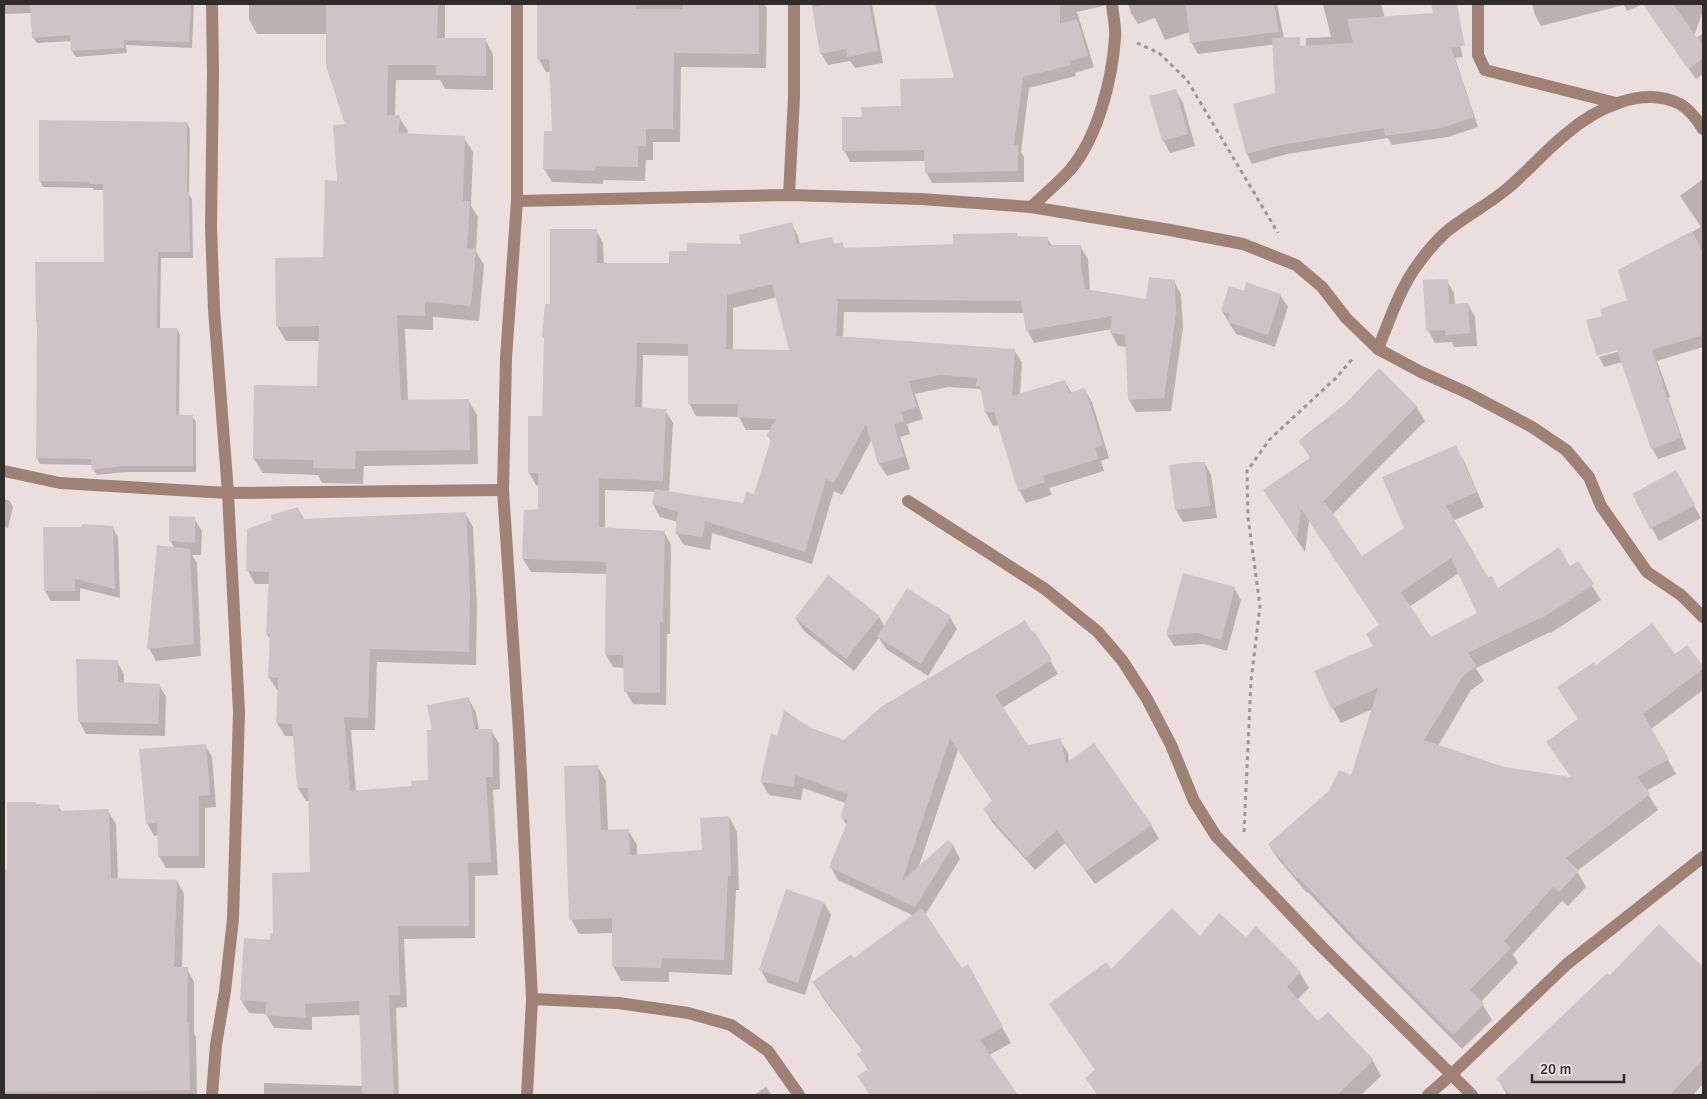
<svg xmlns="http://www.w3.org/2000/svg" width="1707" height="1099" font-family="Signika,sans-serif">
<rect width="100%" height="100%" fill="#ebdedf"/>
<g fill="#0003" fill-rule="evenodd">
<polygon points="4,4 194,4 192,48 126,45 127,53 76,57 72,51 72,41 37,43 33,37 32,13 4,14"/>
<polygon points="249,4 445,4 445,39 485,39 493,54 493,90 445,89 440,80 396,80 395,116 399,117 408,131 407,135 464,138 473,152 471,206 478,217 476,251 484,265 479,321 433,317 433,330 405,329 408,401 468,400 477,415 478,464 364,466 363,484 322,483 318,475 263,473 254,459 318,388 319,341 286,341 277,326 324,258 347,125 327,34 257,34 249,19"/>
<polygon points="538,4 764,4 767,8 766,68 681,67 680,142 653,142 653,160 646,160 645,181 603,180 603,184 552,182 544,169 553,132 551,72 546,72 538,58"/>
<polygon points="812,4 872,4 883,63 855,68 850,61 828,65 821,53"/>
<polygon points="939,4 1112,4 1077,12 1094,67 1075,73 1076,76 1029,88 1021,152 1024,157 1024,182 932,183 926,172 926,161 850,162 844,150 863,118 902,107 956,79 939,15"/>
<polygon points="1128,4 1277,4 1285,43 1198,54 1191,42 1190,32 1165,40 1155,18 1138,24 1131,13"/>
<polygon points="1323,4 1381,4 1385,18 1454,23 1463,57 1455,58 1478,127 1448,137 1392,145 1388,138 1287,154 1252,164 1247,154 1234,105 1277,94 1305,64 1306,38 1331,37"/>
<polygon points="1532,4 1703,4 1703,11 1693,39 1703,34 1703,74 1696,79 1643,4 1627,11 1624,5 1541,26 1535,15"/>
<polygon points="1176,91 1183,103 1195,146 1170,153 1163,140"/>
<polygon points="40,121 187,123 190,129 189,194 192,199 193,258 161,258 160,329 177,329 180,335 179,417 192,416 196,422 196,472 126,472 97,475 93,469 93,465 40,464 37,458 105,263 104,190 94,190 93,188 43,187 40,181"/>
<path d="M1703 179V347L1657 361 1670 397 1668 398 1686 449 1658 459 1652 448 1622 362 1604 367 1598 355 1604 317 1629 300 1620 271 1701 227 1680 196ZM1623 348 1624 350 1599 357V354Z"/>
<path d="M791 223 798 236 800 245 831 238 835 245 842 244 845 249 954 245 1018 238H1047L1052 246H1080L1088 259 1090 291 1147 300 1174 281 1181 294 1183 327 1171 411 1136 412 1129 400 1127 347 1118 346 1111 333 1112 329 1034 343 1027 330 1024 313 844 312 843 338 1014 350 1022 362 1020 395 1065 381 1072 394 1085 390 1092 402 1109 458 1101 461 1104 471 1049 488 1052 495 1026 503 1019 490 999 425 993 426 986 413 983 394 980 389 948 387 915 394 923 419 907 424 910 434 900 437 910 469 887 476 879 464 872 439 842 495 834 491 812 564 712 533 710 550 684 545 676 533 678 522 660 517 653 504 656 492 605 490V528L664 532 671 545 670 634H667L666 705 633 704 626 692 625 668 613 667 606 655 607 574 531 572 523 559 540 510 539 486 536 485 529 473 543 417 546 342 543 337 552 306 596 230 603 243 604 264H670L688 252 743 245ZM777 297 790 351 733 350V308ZM643 355 690 356 689 403 696 416 739 417 746 430H771L768 436 772 443 755 495 743 505 669 493 673 423 665 410 642 409Z"/>
<polygon points="1447,281 1454,293 1455,305 1468,304 1475,317 1477,346 1454,347 1452,342 1435,343 1428,330"/>
<polygon points="1244,293 1280,295 1288,307 1275,347 1236,334 1222,311"/>
<path d="M1416 406 1425 421 1332 515 1362 558 1406 529 1455 447 1464 461 1484 507 1453 521 1487 579 1498 590 1570 568 1577 562 1601 600 1551 633 1550 632 1476 668 1484 681 1471 690 1438 746 1504 768 1572 778 1548 742 1578 720 1596 667 1674 656 1687 647 1703 668V690L1651 729 1676 774 1646 791 1658 810 1577 871 1586 887 1568 906 1562 901 1513 954 1518 963 1481 1002 1492 1020 1462 1049 1354 941 1308 892 1307 893 1278 859 1269 845 1351 777 1373 709 1341 723 1333 708 1374 647 1380 626 1309 521 1305 552 1265 491 1311 459 1300 441ZM1459 573 1479 614 1431 639 1409 607Z"/>
<polygon points="1204,462 1211,475 1217,518 1183,522 1176,510"/>
<polygon points="1675,471 1701,518 1659,541 1633,494"/>
<polygon points="4,499 10,501 13,507 8,528 4,527"/>
<polygon points="298,509 305,521 465,513 473,527 477,607 476,665 377,662 375,730 351,730 356,792 413,787 430,782 433,731 468,698 476,712 479,730 491,730 499,743 500,789 493,790 498,875 475,876 475,938 404,939 407,1007 396,1008 399,1095 264,1095 264,1083 363,1086 360,1015 312,1017 312,1030 274,1028 266,1014 249,1013 241,1000 274,935 311,873 309,801 306,801 298,788 294,736 285,736 277,723 279,690 277,690 269,677 271,641 267,634 270,584 255,584 248,571 274,520"/>
<polygon points="194,518 202,531 201,555 192,555 197,563 201,656 156,661 149,648 175,549 170,540"/>
<polygon points="113,528 118,537 120,598 80,588 80,601 51,601 45,591 44,529"/>
<polygon points="1234,588 1241,600 1227,651 1204,644 1174,646 1167,635"/>
<polygon points="879,617 885,627 950,617 957,629 928,676 886,649 879,638 854,671 804,631 796,619"/>
<polygon points="1034,633 1058,674 1002,708 1027,746 1060,740 1068,753 1069,762 1151,825 1159,839 1095,884 1065,843 1035,870 992,822 984,809 993,802 958,750 918,869 953,845 960,859 925,915 961,969 967,966 1011,1043 989,1055 1016,1095 870,1095 859,1077 868,1070 859,1054 863,1051 823,998 814,982 854,960 914,916 838,880 830,866 847,826 841,816 846,803 803,788 801,800 769,795 761,781 778,737 809,729 845,741"/>
<polygon points="117,662 124,674 124,684 159,685 166,697 165,736 86,734 79,721"/>
<polygon points="205,745 212,757 216,807 205,808 205,868 166,868 159,856 159,835 154,836 147,823"/>
<polygon points="597,766 606,781 608,831 628,830 637,845 637,855 703,851 729,817 737,832 739,890 736,890 732,975 669,972 669,982 621,981 613,966 613,933 579,934 571,919"/>
<polygon points="36,805 58,806 62,812 108,811 116,824 118,880 177,881 184,894 182,968 187,969 194,982 194,1034 196,1037 197,1095 4,1095 4,1029 10,1029 63,917 4,905 4,870 8,871"/>
<polygon points="824,903 831,915 805,995 768,983 761,970"/>
<polygon points="1256,928 1300,973 1309,988 1297,1000 1318,1023 1373,1061 1381,1076 1361,1095 1097,1095 1087,1078 1096,1071 1051,1005 1111,971 1200,938 1246,938"/>
<polygon points="1703,966 1703,1084 1693,1095 1507,1095 1498,1079 1610,977"/>
<polygon points="766,1087 772,1095 754,1095"/>
</g>
<g fill="#cec4c8" fill-rule="evenodd">
<polygon points="30,4 191,4 189,42 124,40 124,48 71,51 70,35 32,38"/>
<polygon points="326,4 438,4 437,38 486,38 486,76 436,75 436,65 388,65 387,115 400,115 399,133 465,136 463,201 470,201 467,248 476,249 471,306 425,302 425,316 397,315 401,400 469,399 470,450 356,451 355,469 313,468 313,460 253,459 254,385 317,386 319,326 276,327 275,258 323,257 325,180 337,181 333,125 345,124 326,66"/>
<polygon points="537,4 636,4 636,9 683,9 683,4 759,4 759,54 674,53 673,129 646,129 646,146 638,146 638,167 596,166 595,171 543,169 544,131 552,131 549,59 537,59"/>
<polygon points="828,4 869,4 878,51 847,57 846,49 820,54 812,7"/>
<polygon points="935,4 1060,4 1060,24 1077,19 1088,56 1070,61 1071,65 1023,77 1014,145 1018,145 1018,171 925,173 924,150 842,151 842,117 862,117 861,107 901,106 900,79 954,78"/>
<polygon points="1186,4 1274,4 1279,32 1190,43"/>
<polygon points="1431,4 1457,4 1465,46 1451,48 1474,117 1441,128 1385,136 1384,128 1281,145 1246,154 1233,104 1275,93 1272,38 1300,37 1300,46 1353,43 1347,19 1433,13"/>
<polygon points="1643,4 1673,4 1703,46 1703,58 1688,69"/>
<polygon points="1176,89 1188,134 1162,141 1149,96"/>
<polygon points="39,120 187,122 187,192 189,192 190,252 158,252 157,328 177,328 176,415 193,415 193,466 122,466 92,470 91,459 36,458 37,322 36,322 35,262 104,262 103,184 89,184 89,182 39,181"/>
<path d="M792 222 797 244 832 237 833 244 843 242 844 248 953 244V234L1017 233V236L1048 237V245H1081V267L1085 289 1146 299 1149 277 1175 280 1176 314 1164 398 1128 400 1125 335 1110 333 1112 316 1026 331 1021 301 838 299 836 336 1015 349 1012 396 1065 380 1069 393 1085 388 1103 445 1095 448 1098 459 1043 476 1045 482 1018 491 994 412 985 413 980 386H976L977 378 941 375 909 381 917 407 901 412 904 421 894 424 904 457 878 464 866 424 834 483 826 479 805 552 705 521 703 537 675 533 678 512 652 504 655 489 743 503 746 491 754 494 771 439 766 436 776 419 737 417 738 404H688V344L637 343 635 407 666 409 663 481 599 478V527L665 531 663 622H660V693L624 692 623 655H605L606 562 522 559 524 510 538 509V473H528V416H542L544 338 542 337 545 304H550V229H597V263H669V251H687V243L741 244 739 235ZM772 284 789 350 726 349 727 295Z"/>
<polygon points="1692,231 1703,253 1703,335 1652,350 1664,386 1663,387 1681,438 1651,449 1617,350 1597,356 1586,320 1602,316 1600,309 1627,300 1618,270"/>
<polygon points="1448,279 1449,304 1468,303 1470,333 1446,335 1445,330 1426,331 1423,280"/>
<polygon points="1246,282 1281,294 1268,335 1228,322 1230,314 1221,311 1229,286 1244,291"/>
<path d="M1379 368 1417 406 1321 504 1325 502 1362 556 1404 528 1382 477 1456 445 1477 492 1446 506 1488 577 1492 576 1498 588 1559 547 1570 566 1578 561 1594 584 1541 619 1540 618 1468 653 1477 666 1463 676 1424 740 1504 767 1571 777 1546 742 1578 719 1557 687 1594 662 1596 665 1652 623 1675 654 1687 645 1703 666V669L1643 714 1669 759 1637 777 1650 794 1566 858 1579 871 1559 892 1553 887 1504 941 1511 948 1470 990 1484 1004 1453 1035 1344 926 1299 878 1297 879 1268 844 1329 791 1339 770 1351 775 1378 688 1331 709 1314 671 1373 646 1366 634 1379 625 1301 509 1297 540 1263 490 1311 457 1298 441 1346 403ZM1451 558 1477 613 1431 637 1401 592Z"/>
<polygon points="1194,462 1205,462 1210,506 1175,510 1169,465"/>
<polygon points="1676,470 1695,505 1650,529 1632,494"/>
<polygon points="298,507 302,519 466,512 470,593 469,652 370,649 368,718 344,717 350,791 412,786 411,781 428,780 427,730 432,730 427,705 469,697 475,729 492,729 493,777 486,777 491,862 468,863 469,926 398,926 400,995 389,995 394,1095 362,1095 359,1001 305,1004 306,1018 265,1015 266,1002 240,1000 244,938 270,940 270,933 273,934 272,873 310,872 308,788 297,788 292,724 276,723 278,678 268,677 270,634 266,634 269,572 246,571 247,529 272,520 271,515"/>
<polygon points="169,516 195,517 195,543 169,541"/>
<polygon points="82,524 113,526 115,589 75,579 75,591 44,591 43,527 82,527"/>
<polygon points="157,545 190,549 194,644 147,649"/>
<polygon points="1183,573 1235,587 1221,640 1197,633 1166,635"/>
<polygon points="828,575 880,616 846,659 795,618"/>
<polygon points="907,588 951,616 921,664 877,637"/>
<polygon points="1025,620 1032,632 1034,631 1052,660 995,695 1028,745 1061,738 1066,763 1094,743 1152,825 1086,871 1057,830 1026,858 983,809 992,801 950,738 902,881 948,840 954,845 915,907 829,867 848,820 840,817 848,794 795,775 794,787 760,782 771,733 777,736 784,710 809,727 844,740 881,707"/>
<polygon points="76,659 118,660 118,682 160,684 158,724 78,722"/>
<polygon points="206,744 210,795 199,796 199,856 158,856 157,823 146,824 139,749"/>
<polygon points="598,765 601,830 629,829 630,855 702,850 700,818 729,816 731,876 728,876 724,960 662,958 661,968 612,967 612,918 569,920 564,766"/>
<polygon points="7,802 36,802 36,804 59,805 59,811 109,809 111,878 177,880 174,967 188,967 187,1022 189,1022 190,1090 4,1092 4,869 7,869"/>
<polygon points="786,889 824,902 798,983 759,970"/>
<polygon points="922,908 962,968 968,964 1003,1027 980,1040 1018,1095 870,1095 857,1076 868,1069 857,1054 863,1050 812,982 851,954 854,958"/>
<polygon points="1172,908 1200,936 1219,913 1246,937 1256,926 1301,972 1287,987 1318,1021 1328,1012 1374,1060 1337,1095 1098,1095 1085,1078 1095,1070 1049,1004 1106,962 1111,969"/>
<polygon points="1659,924 1703,967 1703,1059 1670,1095 1511,1095 1496,1079 1607,973 1610,975"/>
</g>
<g fill="none" stroke-linecap="round" stroke-linejoin="round">
<g stroke="#9d9495" stroke-width="3" stroke-dasharray="4 4" stroke-linecap="butt">
<polyline points="1137,43 1159,53 1187,80 1278,233"/>
<polyline points="1244,832 1251,681 1260,606 1248,517 1247,471 1270,439 1337,377 1354,357"/>
</g>
<g stroke="#9f8176" stroke-width="12">
<polyline points="212,4 213,73 211,227 214,309 228,493 239,712 233,919 225,991 216,1045 212,1095"/>
<polyline points="517,4 517,201 506,358 503,490 519,732 532,999 527,1095"/>
<polyline points="1478,4 1478,55 1485,70 1616,103"/>
<polyline points="789,195 794,97 794,4"/>
<polyline points="517,201 789,195 921,199 1031,207 1170,230 1243,244 1296,265 1322,287 1346,318 1378,349 1421,372 1468,393 1532,427 1566,450 1589,477 1601,506 1647,572 1681,595 1703,617"/>
<path d="M1031 207C1044 195 1058 183 1070 170 1098 137 1112 80 1115 38 1116 27 1113 15 1112 4"/>
<path d="M1378 349C1389 321 1400 288 1418 264 1426 253 1436 241 1446 232 1465 216 1488 205 1508 188 1528 171 1545 151 1566 134 1595 109 1642 85 1680 104 1689 109 1698 121 1703 129"/>
<polyline points="4,471 60,483 228,493 503,490"/>
<polyline points="908,501 1045,589 1098,632 1122,660 1147,699 1171,745 1194,801 1216,836 1322,947 1472,1095"/>
<polyline points="532,999 618,1003 688,1013 731,1025 768,1051 799,1095"/>
<polyline points="1428,1095 1452,1074 1567,964 1703,857"/>
</g>
</g>
<rect width="1707" height="1099" fill="none" stroke="#302c2c" stroke-width="10"/>
<path d="M1532 1074v8h92v-8" fill="none" stroke="#302c2c" stroke-width="2.5"/>
<text x="1540" y="1074" font-size="15" fill="#302c2c" stroke="#ebdedf" stroke-width="4" paint-order="stroke">20 m</text>
</svg>
